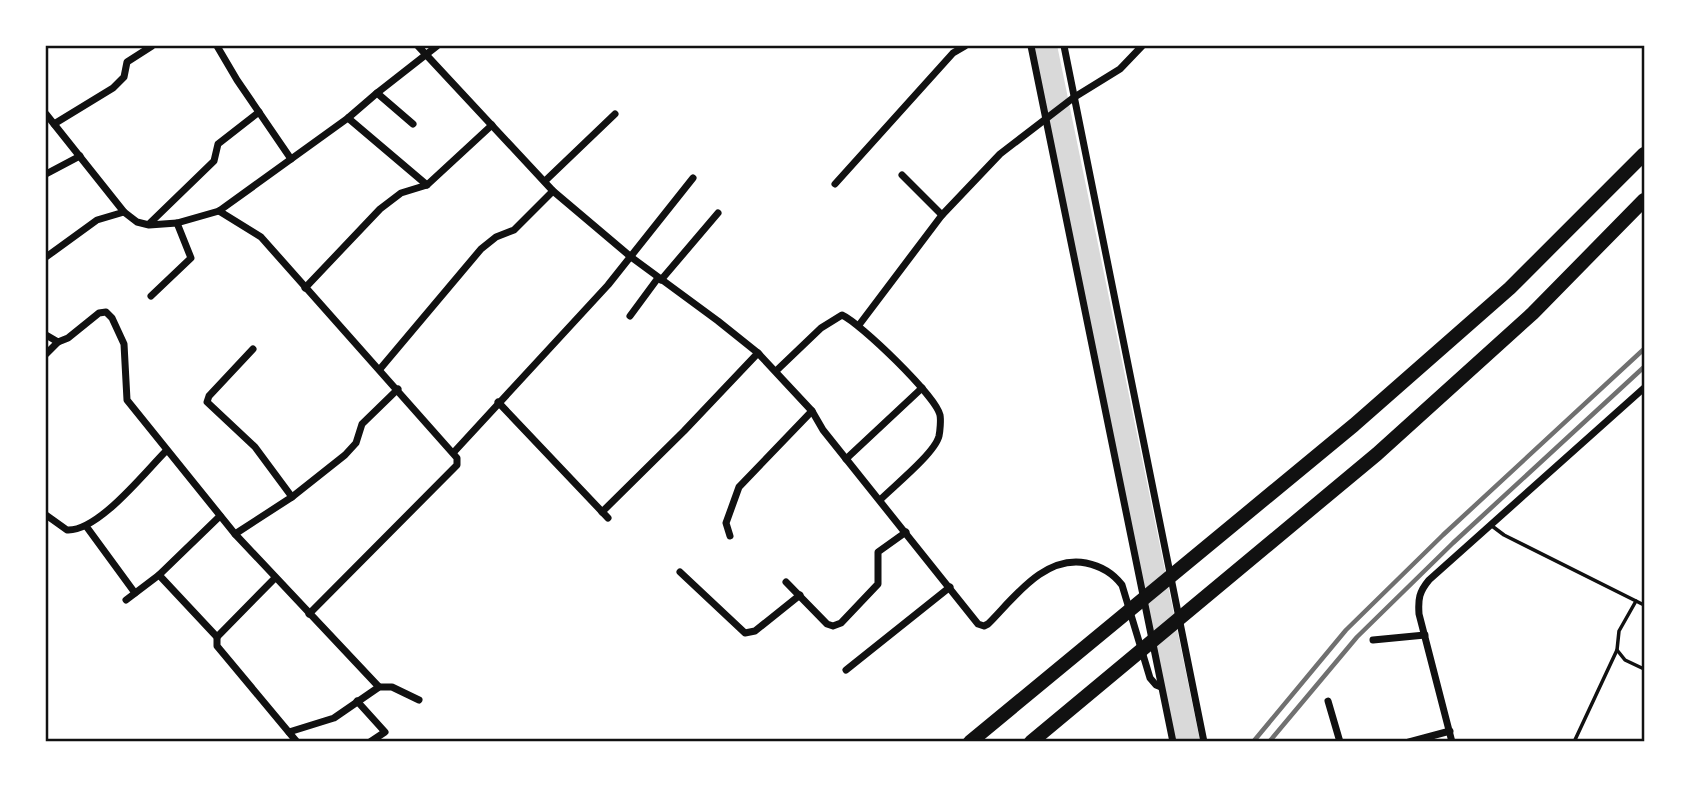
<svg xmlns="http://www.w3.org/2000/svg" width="1690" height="787" font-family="'Asap Condensed',sans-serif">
<rect width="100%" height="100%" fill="#fff"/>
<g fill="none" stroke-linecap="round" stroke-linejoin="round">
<polyline stroke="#d9d9d9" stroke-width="26" points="1044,46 1187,742"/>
<g stroke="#111" stroke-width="3.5">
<polyline points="1492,526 1504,535 1644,605"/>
<polyline points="1636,601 1619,631 1617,650 1625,660 1644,669"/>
<polyline points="1574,742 1617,650"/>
</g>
<g stroke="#111" stroke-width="7">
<polyline points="217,46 237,80 291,159"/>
<path d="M418 46 553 191 631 257 718 321 758 353 812 411 823 430 978 624 984 626 988 624C1014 598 1044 555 1086 563 1101 566 1112 572 1122 585L1150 678 1156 685 1161 687"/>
<polyline points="1031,46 1173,742"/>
<polyline points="1064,46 1204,742"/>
<polyline points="377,93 437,46"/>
<polyline points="46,114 124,212 137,222 149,225 177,223 219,211 348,118 377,93 413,124"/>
<polyline points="348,118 427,185"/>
<polyline points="54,124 113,88 124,77 127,62 152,46"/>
<polyline points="46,174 80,156"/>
<polyline points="902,175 942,215"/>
<polyline points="545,181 615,114"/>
<polyline points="835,184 953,53 965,46"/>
<polyline points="219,211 261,237 457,458 457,465 309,614"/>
<polyline points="149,224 214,161 218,144 259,112"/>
<polyline points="46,257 97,220 124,212"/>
<polyline points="661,280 718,213"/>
<polyline points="305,288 380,209 401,193 427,185 492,125"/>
<polyline points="151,296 191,258 177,223"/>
<polyline points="630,316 658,278"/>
<polyline points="859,325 942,215 1000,154 1073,98 1120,69 1142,46"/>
<polyline points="46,335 58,342 68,338 99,313 106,312 112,318 124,344 127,400 235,534 379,687"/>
<polyline points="46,354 58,342"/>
<polyline points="380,369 481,249 496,237 514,230 553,191"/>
<path d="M776 371 821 328 842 315C860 323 936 396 940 415 941 420 940 431 939 436 935 453 894 486 880 500"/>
<polyline points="498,402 608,518"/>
<polyline points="454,452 608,285 693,178"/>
<polyline points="846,459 922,388"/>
<polyline points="292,497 345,455 356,443 362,424 398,389"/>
<polyline points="602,512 684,431 758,353"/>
<path d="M46 515 67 530C98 532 145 472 166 451"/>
<polyline points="86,526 135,593"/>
<polyline points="235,534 292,497 255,447 207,402 209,396 253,349"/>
<polyline points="730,536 726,523 739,487 812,411"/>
<polyline points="680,572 745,633 755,631 800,595"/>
<polyline points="159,575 220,516"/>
<polyline points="786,582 827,624 833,626 841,623 878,584 878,552 906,532"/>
<polyline points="126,600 159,575 217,637 217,646 297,742"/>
<polyline points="217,637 275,578"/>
<polyline points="1373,640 1425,635"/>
<polyline points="846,670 950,587"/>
<polyline points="357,701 385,732 370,742"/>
<polyline points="1328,701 1340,742"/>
<polyline points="289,732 334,718 379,687 392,687 419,700"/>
<polyline points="1409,742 1450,731"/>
<path d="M1452 742 1419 614C1418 599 1419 592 1429 580L1644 388"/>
</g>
<g stroke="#111" stroke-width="14">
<polyline points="970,742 1354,425 1510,288 1644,154"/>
<polyline points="1031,742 1377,454 1533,313 1644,200"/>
</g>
<g stroke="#707070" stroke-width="4.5">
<polyline points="1253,742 1346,630 1443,535 1644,349"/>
<polyline points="1269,742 1357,637 1453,543 1644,367"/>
</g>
</g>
<rect width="1690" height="787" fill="none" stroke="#ffffff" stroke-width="94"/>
<rect x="47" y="47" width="1596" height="693" fill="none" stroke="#111" stroke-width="2.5"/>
</svg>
